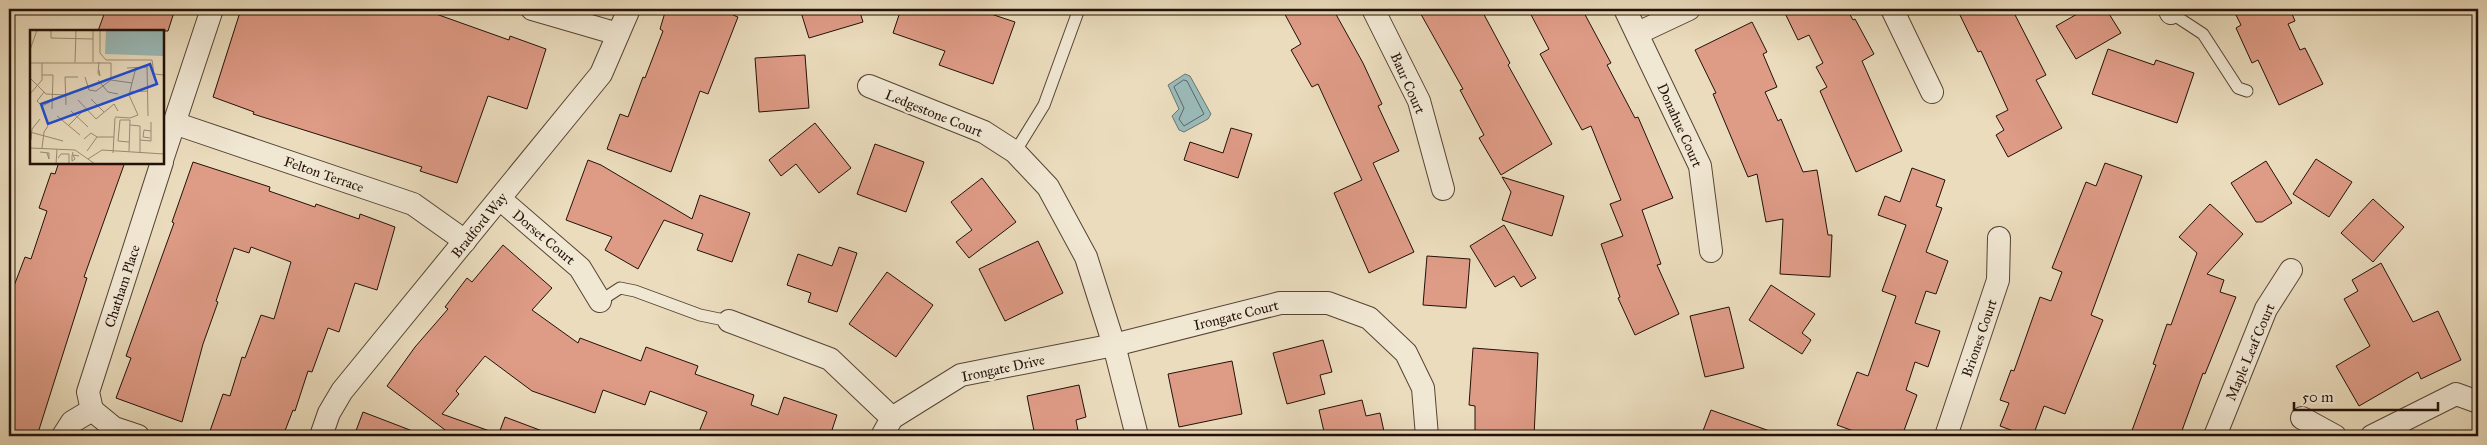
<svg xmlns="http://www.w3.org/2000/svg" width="2487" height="445" font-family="'IM FELL Great Primer',serif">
<rect width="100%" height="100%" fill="#eadcbd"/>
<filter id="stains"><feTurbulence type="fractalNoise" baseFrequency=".004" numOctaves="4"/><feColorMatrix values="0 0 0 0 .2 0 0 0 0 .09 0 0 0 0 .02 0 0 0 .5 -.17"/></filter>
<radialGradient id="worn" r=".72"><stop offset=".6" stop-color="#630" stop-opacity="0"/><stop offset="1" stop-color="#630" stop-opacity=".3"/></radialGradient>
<polygon fill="#9abab9" stroke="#6a7672" points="1185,74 1190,76 1211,114 1208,119 1184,132 1179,130 1172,116 1179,109 1168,85"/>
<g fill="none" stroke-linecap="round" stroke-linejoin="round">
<polygon stroke="#5e6660" stroke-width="1" points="1184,80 1187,81 1204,114 1184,126 1179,119 1184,108 1174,87"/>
</g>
<g fill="#de9b86" stroke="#231108">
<polygon points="106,9 175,9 168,31 98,31"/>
<polygon points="241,9 422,9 509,40 510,36 546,49 527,109 488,96 457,183 420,171 422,167 253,114 254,112 213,97"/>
<polygon points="666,9 735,9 733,15 738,17 708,94 700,91 671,172 607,149 620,114 628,117 643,77 645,78 663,31 660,29"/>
<polygon points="800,9 859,9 863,22 809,38"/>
<polygon points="901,9 976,9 1015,22 993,84 939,65 945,51 893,33"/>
<polygon points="1282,9 1333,9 1363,63 1382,104 1378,106 1399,151 1373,163 1414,252 1369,273 1334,193 1362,180 1318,84 1312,87 1291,50 1301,44"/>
<polygon points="1418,9 1481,9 1510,63 1508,65 1552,144 1501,175 1479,138 1484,135 1460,90 1463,89"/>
<polygon points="1528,9 1582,9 1611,63 1607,65 1635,118 1638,117 1673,198 1642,210 1661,264 1657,265 1679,314 1635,335 1618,298 1620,297 1601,244 1623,236 1610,204 1621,200 1591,126 1582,130 1540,54 1549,49"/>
<polygon points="1783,9 1847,9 1853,20 1855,19 1874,54 1862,61 1902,151 1856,172 1820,91 1827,87 1816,67 1823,63 1809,35 1798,40"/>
<polygon points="1957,9 2012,9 2046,75 2036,80 2062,128 2008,157 1996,135 2004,130 1996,116 2008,110 1981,51 1978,52"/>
<polygon points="2086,9 2106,9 2121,33 2076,59 2056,26"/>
<polygon points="2233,9 2290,9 2295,21 2288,24 2300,50 2305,48 2323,84 2279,105 2258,60 2252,63 2236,28 2241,25"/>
<polygon points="1752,22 1767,52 1763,54 1777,87 1765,92 1778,121 1781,119 1803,172 1817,170 1828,235 1832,235 1830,277 1780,274 1783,219 1766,222 1757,174 1748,177 1713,94 1716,93 1695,50"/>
<polygon points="2108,49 2154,65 2156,60 2194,73 2177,123 2092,94"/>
<polygon points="805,55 809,108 759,112 755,58"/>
<polygon points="815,123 851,168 819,193 796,164 781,176 769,160"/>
<polygon points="1231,128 1252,134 1238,178 1184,160 1190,142 1223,153"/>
<polygon points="875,144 924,162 906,212 857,194"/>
<polygon points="2316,159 2352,182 2329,217 2293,194"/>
<polygon points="588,160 601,165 692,219 700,195 750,213 732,262 697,250 703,234 664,220 638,269 605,250 612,237 566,220"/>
<polygon points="2266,161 2292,203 2262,222 2256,222 2231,183"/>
<polygon points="59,162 125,162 84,277 87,278 37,436 9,436 9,299 25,257 31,259 47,211 39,208 51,173 55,174"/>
<polygon points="193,162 270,187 269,191 315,207 316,204 359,219 360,214 395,227 377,290 355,283 339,332 328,328 312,372 308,371 295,411 293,410 283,436 229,436 210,431 223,394 230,396 242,357 245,358 261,315 274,319 291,262 251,247 249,253 234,248 216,301 218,302 203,344 182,422 116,398 131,358 126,356 174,223 172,222"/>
<polygon points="2105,163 2142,176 2091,315 2103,320 2065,414 2044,406 2033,436 2027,436 2000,426 2009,403 2000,400 2011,370 2014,371 2040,297 2051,301 2062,272 2052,268 2086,182 2096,186"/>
<polygon points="1912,168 1945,180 1936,206 1942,208 1926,252 1948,261 1936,294 1926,291 1915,323 1940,331 1928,367 1915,362 1906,390 1917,395 1902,436 1867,436 1837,425 1857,372 1868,376 1896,296 1882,291 1906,225 1878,215 1885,196 1900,202"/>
<polygon points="1502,177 1564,196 1552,236 1502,220 1511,192"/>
<polygon points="982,178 1016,222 969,258 956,242 972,230 951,202"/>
<polygon points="2373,199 2404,227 2373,262 2341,233"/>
<polygon points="2210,204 2243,234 2207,274 2224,280 2220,292 2236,297 2205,374 2203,373 2180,436 2130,436 2156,365 2153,364 2167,324 2171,325 2197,253 2179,237"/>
<polygon points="1504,225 1536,278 1521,287 1514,276 1495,287 1470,246"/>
<polygon points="1038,241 1063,293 1005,321 979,269"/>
<polygon points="503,245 552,288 532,310 578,343 580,338 641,361 646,347 698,366 695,374 754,395 751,405 778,415 784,397 837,415 830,436 710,436 699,432 707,412 650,391 645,405 603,390 595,413 532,391 485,356 456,391 459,394 442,414 498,434 498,436 453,436 387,386 415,347 448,309 445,307 467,278 472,282"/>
<polygon points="839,247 857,253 837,312 808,302 811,293 787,285 798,254 832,266"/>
<polygon points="1427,256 1470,259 1466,308 1423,305"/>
<polygon points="2381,263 2413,322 2438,311 2461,360 2421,379 2418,372 2359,406 2336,366 2370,346 2344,299 2358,291 2352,280"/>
<polygon points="887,272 933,305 896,357 849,324"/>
<polygon points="1771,285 1815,314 1802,333 1811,340 1802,354 1749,320"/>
<polygon points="1729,307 1744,368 1705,377 1690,316"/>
<polygon points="1323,340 1332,372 1320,375 1325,394 1287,404 1273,353"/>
<polygon points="1473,348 1538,353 1534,436 1475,436 1475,406 1469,405"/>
<polygon points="1232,361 1242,414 1179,427 1168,374"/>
<polygon points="1079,385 1086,417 1076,420 1079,436 1035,436 1027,396"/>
<polygon points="1362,400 1366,416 1380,413 1385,436 1325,436 1319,410"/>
<polygon points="1711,410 1778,434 1778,436 1701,436"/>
<polygon points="363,412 423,435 423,436 354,436"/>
<polygon points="505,417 553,435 553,436 498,436"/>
</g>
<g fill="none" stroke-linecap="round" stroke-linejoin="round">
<defs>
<g id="service">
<polyline points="2171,13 2203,34 2238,88 2247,91"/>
<polyline points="1015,152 1044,105 1079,9"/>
<polyline points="600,301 620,288 635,291 700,315 729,321"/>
</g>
<g id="minor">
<polyline points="532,9 618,34"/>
<polyline points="1373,9 1419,101 1443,189"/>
<polyline points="1625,9 1700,166 1711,251"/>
<polyline points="1892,9 1932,92"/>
<polyline points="2169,9 2171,13"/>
<polyline points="1638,33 1689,9"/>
<polyline points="869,86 984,132 1015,152 1048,187 1086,257 1114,345 1137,436"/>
<polyline points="174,123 413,204 465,241"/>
<polyline points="162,160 212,9"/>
<polyline points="500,199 580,268 600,301"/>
<polyline points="729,321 830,359 892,418"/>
<polyline points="92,410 88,392 162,162"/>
<polyline points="92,410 114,428 138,436"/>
<polyline points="2302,418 2335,436"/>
<polyline points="63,436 72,422 92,410"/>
<polyline points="321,436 329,413 342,391 601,74 629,9"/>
<polyline points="882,436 892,418 961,375 1114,345 1280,303 1328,303 1369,318 1406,353 1423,388 1427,436"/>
<polyline points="1946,436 1998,280 1999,238"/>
<polyline points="2215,436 2266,309 2291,270"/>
<polyline points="2372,436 2456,394 2478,402"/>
</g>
</defs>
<use href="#service" stroke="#554435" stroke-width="13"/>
<use href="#minor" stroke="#554435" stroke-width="24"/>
<use href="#service" stroke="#f1e8d4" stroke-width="11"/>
<use href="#minor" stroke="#f1e8d4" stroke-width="22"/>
</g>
<g text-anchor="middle" stroke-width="4.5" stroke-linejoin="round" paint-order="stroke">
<g font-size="14" fill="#231108" stroke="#f1e8d4">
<text transform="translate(1408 83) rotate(66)" y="5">Baur Court</text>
<text transform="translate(934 113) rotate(22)" y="5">Ledgestone Court</text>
<text transform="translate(1680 125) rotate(66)" y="5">Donahue Court</text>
<text transform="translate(324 174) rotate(19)" y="5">Felton Terrace</text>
<text transform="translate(479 225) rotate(-51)" y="5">Bradford Way</text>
<text transform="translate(544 237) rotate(40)" y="5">Dorset Court</text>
<text transform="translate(122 286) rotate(-72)" y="5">Chatham Place</text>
<text transform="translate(1236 315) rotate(-14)" y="5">Irongate Court</text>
<text transform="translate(1979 338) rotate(-71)" y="5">Briones Court</text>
<text transform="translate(2250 352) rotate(-67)" y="5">Maple Leaf Court</text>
<text transform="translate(1003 368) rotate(-12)" y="5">Irongate Drive</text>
</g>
</g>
<g transform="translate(30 30)">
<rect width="134" height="134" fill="#eadcbd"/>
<path d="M76 0H134V33L133 26 75 24Z" fill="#9abab9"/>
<path fill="none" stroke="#9a8b75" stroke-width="1" d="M21 0V8L63 9M70 0V23L76 30H122L124 44 134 45M0 20 7 0M45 32 46 0M63 32V0M69 32 68 43 70 46 69 40M0 33H81V50L66 61 59 60 55 47M117 34 118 86M97 38 117 37M12 45H23L22 79M0 48 16 64 35 65M68 50 78 62 88 64M81 50 102 53M14 62 7 71 12 76 20 72M100 62 118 61M0 64 12 50V33M61 69 74 82M48 70 66 89 84 74 88 81M36 75 35 47H48M41 81 58 97M27 86 50 105M85 87 100 88M100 88 108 85 99 65 106 37M39 95 55 79M100 95 110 96V122M0 102 33 111M120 108 113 107 114 100 121 101M54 109 61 103 67 107H84M1 110 2 99 10 89M110 110 121 111V92M0 118 45 120 65 134M12 118 14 102 18 96M57 121 67 107M99 121 100 90H90L88 111 99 112M10 122 19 123V129L17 123M43 122 42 126V131L45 129 43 125 49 126M83 123 85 88M28 128 31 124H39V134M58 129 72 120 134 124M26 134 27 119"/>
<path fill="#1d4ed8" fill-opacity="0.15" stroke="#1d4ed8" stroke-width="2.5" d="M120 34 127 54 18 94 11 74Z"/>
<rect width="134" height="134" fill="none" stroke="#231108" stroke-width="2.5"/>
</g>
<rect width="2487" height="445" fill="none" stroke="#eadcbd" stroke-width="30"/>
<rect x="10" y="10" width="2467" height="425" fill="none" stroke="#231108" stroke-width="2.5"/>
<rect x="15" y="15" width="2457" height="415" fill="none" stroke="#231108"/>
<path d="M2294 402v8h144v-8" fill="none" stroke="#231108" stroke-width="2.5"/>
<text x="2302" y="402" font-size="15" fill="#231108" stroke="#f1e8d4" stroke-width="4" paint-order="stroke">50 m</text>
<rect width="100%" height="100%" filter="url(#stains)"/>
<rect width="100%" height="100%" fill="url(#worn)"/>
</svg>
